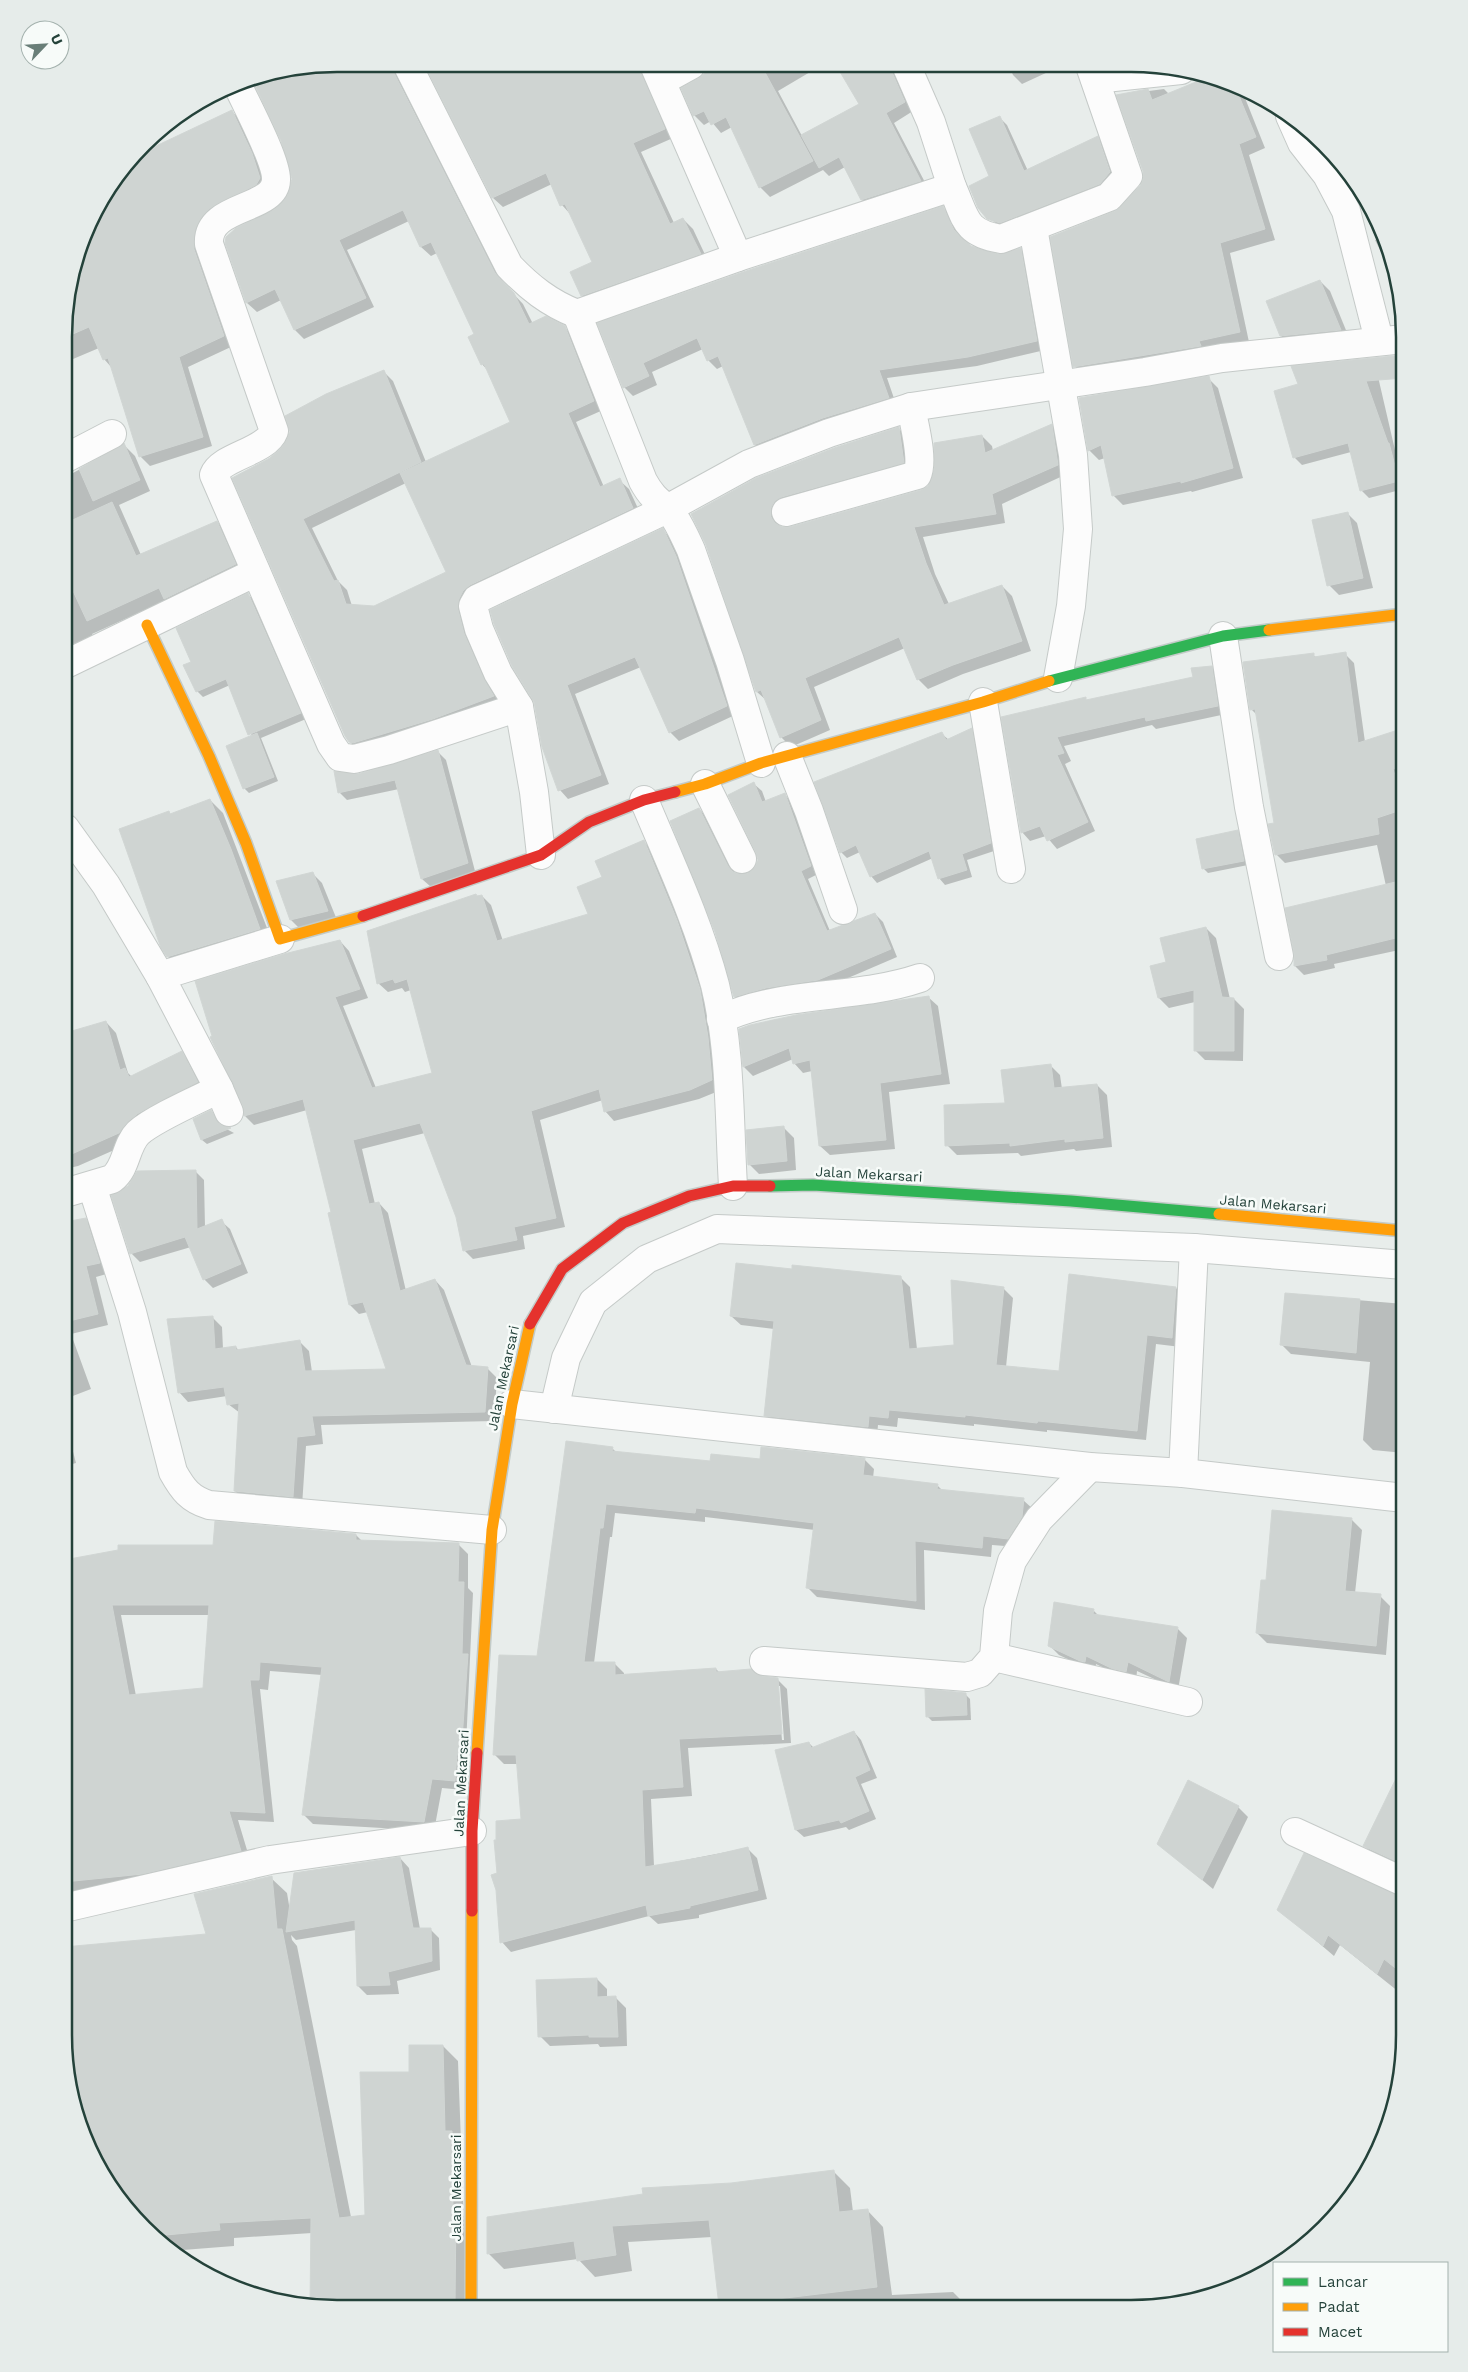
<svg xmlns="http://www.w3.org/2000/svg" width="1468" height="2372" font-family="'Work Sans',sans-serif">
<rect width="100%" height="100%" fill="#e8edeb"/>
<g fill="#0003" fill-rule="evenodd">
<path d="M337 64H404L402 82 504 284 523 304 533 324 564 327 574 337 603 410 576 422 604 487 619 480 629 489 642 517 480 594 502 705 360 751 350 742 271 459 384 372 393 381 426 462 512 422 488 371 482 364 475 335 437 253 431 256 421 247 409 221 347 250 374 307 304 339 295 330 281 300 257 312 247 303 226 242 276 210 288 196 293 178 288 155 254 80ZM406 483 448 572 374 607 352 606 347 590 338 581 312 528Z"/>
<polygon points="426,64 645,65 673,138 641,152 674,223 683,219 693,229 709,263 592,305 582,295 594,262 571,215 562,205 552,184 503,207 493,198"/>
<polygon points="731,65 822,65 778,91 802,136 861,105 837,65 891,65 900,80 913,111 894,123 929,190 871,209 862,200 845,167 829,176 823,170 770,197 760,187 732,127 721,133 711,121 704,125 694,115 683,90"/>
<polygon points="1009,66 1045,66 1048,72 1022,84 1013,75"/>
<polygon points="1210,78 1241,88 1265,148 1249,155 1275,240 1230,253 1249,342 1085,377 1075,366 1116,212 1141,187 1144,180 1144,171 1118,95 1164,89 1169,94"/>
<polygon points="232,112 242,121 269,189 219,218 233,346 188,367 212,446 150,466 140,456 112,368 104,359 99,348 66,362 66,302 74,274 107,261"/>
<polygon points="1000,118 1007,125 1028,171 1098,138 1105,145 1117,180 1002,228 982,212 991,177"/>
<polygon points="943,208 952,217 963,240 970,247 998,256 1020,250 1029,259 1045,350 977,366 887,378 897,407 764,454 755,445 723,366 717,369 708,360 703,349 652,372 657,385 633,396 624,387 599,324"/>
<polygon points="1384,236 1391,272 1375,240"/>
<polygon points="1320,281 1330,291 1350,340 1291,346 1281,336"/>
<polygon points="1376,368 1404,489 1369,498 1361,490 1351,452 1302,465 1294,457"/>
<polygon points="1208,378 1218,388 1243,478 1192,492 1191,491 1123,505 1113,495 1105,458 1099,460 1089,450"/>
<polygon points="1051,425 1061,435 1067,474 1002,504 1005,523 923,537 935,574 949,604 1002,586 1012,596 1031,651 963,674 928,689 918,679 905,648 814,687 830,730 791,747 781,737 767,701 757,692 707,544 692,514 899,429 909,438 913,472 780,518 780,528 790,528 922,491 929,487 982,436 992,446 993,451"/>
<polygon points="124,445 135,456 150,491 119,505 141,555 217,522 228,533 246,575 167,600 92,634 98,647 66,664 66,475 73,473"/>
<polygon points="1347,513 1357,523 1373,588 1339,595 1329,585"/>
<polygon points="663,530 671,539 685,566 735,715 679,741 670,732 641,667 575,694 609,784 568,799 560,790 535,701"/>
<polygon points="248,595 254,600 306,719 261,738 278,781 249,793 244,788 252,736 230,685 203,697 197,691 193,663"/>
<polygon points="1345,654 1354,663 1365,742 1404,730 1404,949 1334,964 1335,968 1304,975 1295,966 1386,886 1377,845 1285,863 1276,854 1275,824 1258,716 1251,709 1313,655 1317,658"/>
<polygon points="1211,667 1220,676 1226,714 1156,729 1152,725 1064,746 1071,761 1065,764 1095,831 1057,849 1046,836 1030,841 1022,832 1003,718 1085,699 1088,701 1194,678"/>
<polygon points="971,730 978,736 997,850 967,860 972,877 945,885 939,878 933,858 877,883 871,876 860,852 847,858 841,852 942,734 949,740"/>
<polygon points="438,752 446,760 475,871 431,887 422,879 399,789 347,800 339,792 358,775"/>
<polygon points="754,784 762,791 766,802 785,795 792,802 818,874 808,879 830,931 875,914 883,922 897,957 827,987 742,1004 735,997 699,809 707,817 735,874 740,876 749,874 756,868 759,861"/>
<polygon points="210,800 223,813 272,941 181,969 168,957 163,947 168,812 171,815"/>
<polygon points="1237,831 1242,836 1248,865 1208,873 1203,868"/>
<polygon points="644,842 653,851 686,930 709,999 721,1090 699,1099 614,1121 605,1111 603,1100 540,1120 565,1227 523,1236 525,1249 473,1259 464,1250 457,1217 425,1133 362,1149 375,1204 379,1203 388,1213 406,1291 435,1280 444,1290 472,1367 487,1368 497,1378 494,1421 321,1425 323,1444 306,1446 302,1506 244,1500 235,1491 240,1413 228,1404 227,1396 188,1402 179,1392 212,1317 222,1327 223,1349 236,1347 239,1351 300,1342 309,1351 312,1372 388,1370 368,1312 359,1314 350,1305 333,1213 307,1110 254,1125 245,1116 245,1105 340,941 349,951 368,998 343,1006 376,1088 434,1074 411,990 405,992 402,988 388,992 378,983 478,897 482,896 491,905 503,941 590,915 604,878"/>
<polygon points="312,873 322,883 337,920 301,930 291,920"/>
<polygon points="1206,928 1216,938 1230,999 1234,999 1244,1009 1243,1061 1205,1060 1195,1050 1195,1002 1169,1008 1159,998 1167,963"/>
<polygon points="928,997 938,1006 950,1084 889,1092 895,1149 830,1155 820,1146 812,1071 803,1073 794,1063 793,1059 753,1076 744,1067 740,1030 773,1020"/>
<polygon points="106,1022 116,1033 128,1073 132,1077 181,1053 192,1064 208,1093 130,1143 78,1166 65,1169 65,1034"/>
<polygon points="1050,1065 1060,1075 1062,1089 1097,1085 1107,1095 1112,1147 1076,1151 1074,1149 1021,1156 1018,1153 957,1155 947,1145 1006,1104"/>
<polygon points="211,1112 221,1126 234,1133 207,1144 202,1140 194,1120"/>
<polygon points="784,1128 794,1138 796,1170 759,1174 749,1164"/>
<polygon points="196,1172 204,1180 205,1227 221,1221 230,1229 248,1273 213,1288 204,1279 191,1247 140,1262 131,1253"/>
<polygon points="85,1219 96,1230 110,1273 96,1277 108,1325 71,1334 91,1389 65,1399 65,1224"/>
<polygon points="793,1270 900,1277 910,1287 917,1349 955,1346 1003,1288 1013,1298 1006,1367 1060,1373 1176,1288 1186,1298 1181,1347 1156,1344 1146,1440 1047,1430 1047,1432 974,1424 974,1426 898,1418 897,1427 878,1425 877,1436 775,1425 766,1415 774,1329 741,1325 731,1316"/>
<polygon points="1286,1294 1404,1304 1404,1453 1373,1450 1363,1440 1370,1362 1291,1354 1281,1344"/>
<polygon points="65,1421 76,1463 65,1466"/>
<path d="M612 1448 617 1453 711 1463 864 1459 874 1469 873 1478 937 1485 943 1491 1023 1500 1033 1509 1018 1547 992 1545 991 1557 924 1550 925 1610 817 1597 808 1588 815 1530 705 1517V1522L615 1513 612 1537H610L594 1663H614L624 1673V1675L716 1669 720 1673 777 1679 787 1689 791 1743 688 1748 692 1796 651 1799 654 1866 747 1848 757 1858 767 1899 699 1915V1918L658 1924 649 1916 511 1952 502 1942 498 1874 522 1820 518 1764H504L494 1754 539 1657ZM777 1686H780L784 1740H782Z"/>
<polygon points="1274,1511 1352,1520 1362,1530 1355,1593 1380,1596 1390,1606 1386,1655 1267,1643 1257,1633 1267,1582"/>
<path d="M356 1535 362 1541 458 1544 468 1554V1588L473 1593 464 1790 442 1788 434 1831 313 1824 303 1814 322 1675 270 1671 268 1690 260 1689 274 1822 238 1820 250 1860 153 1883 65 1893 64 1562ZM121 1615H209L204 1689 136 1696Z"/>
<polygon points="1093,1610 1099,1616 1177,1628 1187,1638 1178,1690 1137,1671 1136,1681 1124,1678 1096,1664 1095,1671 1091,1670 1059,1655 1049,1645"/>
<polygon points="965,1694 970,1699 971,1720 932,1721 928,1717"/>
<polygon points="854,1732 861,1740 877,1778 861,1784 876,1819 849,1830 846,1827 804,1837 796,1830 776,1751 809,1743 814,1748"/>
<polygon points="1404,1776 1404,1870 1376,1857 1365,1846"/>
<polygon points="1238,1807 1248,1817 1213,1889 1159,1844"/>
<polygon points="400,1858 409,1868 420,1929 430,1929 439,1938 440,1970 397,1981 399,1994 367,1995 358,1986 356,1930 296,1940 291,1935 292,1940 297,1946 351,2217 366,2216 410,2073 443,2046 458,2061 467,2306 311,2306 312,2233 234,2238 234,2246 170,2251 120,2202 84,2139 64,2035 64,2000 75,2024 207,1936 271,1878 287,1893 290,1911"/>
<polygon points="1404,1898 1404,1996 1340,1945 1334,1956 1279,1909"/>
<polygon points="597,1979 607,1989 607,1998 616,1998 626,2008 627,2046 600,2047 598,2044 550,2046 540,2036"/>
<polygon points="834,2172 850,2188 853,2212 867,2210 883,2227 892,2295 953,2292 966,2305 966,2308 881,2308 881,2304 855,2307 720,2307 712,2237 628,2242 632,2271 595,2277 578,2259 504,2269 488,2253 732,2184"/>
</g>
<g fill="#cfd4d2" stroke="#d1d6d4" fill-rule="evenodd">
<polygon points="337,64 392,64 393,71 495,273 514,293 529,324 546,316 565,326 594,401 568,413 600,487 620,478 633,508 470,585 463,591 459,599 458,609 464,633 484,679 494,696 433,719 353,743 349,742 345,736 232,478 270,458 282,447 290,432 285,416 326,394 384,370 421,462 303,519 334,581 338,580 346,604 374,606 446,572 400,473 510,422 484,364 481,365 468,337 474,334 431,242 420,247 403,210 339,240 366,298 294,330 275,289 246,303 225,243 226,237 236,228 275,209 287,195 292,179 281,141 253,81"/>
<polygon points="424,64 639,65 665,129 633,143 670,224 683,218 701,254 581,296 570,272 592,262 565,204 560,206 546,173 492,198"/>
<polygon points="707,65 761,65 813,161 759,188 726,117 711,125 704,111 693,116 681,88 699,78 705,73"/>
<polygon points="836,65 889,65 905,102 886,113 921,181 861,200 839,157 819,168 801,135 859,104"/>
<polygon points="1208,77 1234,84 1256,137 1239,144 1265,229 1220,243 1240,332 1199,341 1201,346 1073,367 1050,237 1115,211 1140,186 1143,180 1143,171 1116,95 1148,89 1152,100"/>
<polygon points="232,110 252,153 260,178 256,185 209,209 196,229 194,249 224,336 179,357 203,437 139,457 108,358 103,360 89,327 66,337 66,302 92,216 139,154"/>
<polygon points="1000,116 1024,171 1098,136 1110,172 1100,184 1000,223 987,219 978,208 969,186 989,176 969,129"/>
<polygon points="943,206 954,230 971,246 998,254 1021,248 1037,341 968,357 879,370 889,398 823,418 754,445 718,356 707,361 697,338 643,363 649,376 623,388 597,323 743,272"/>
<polygon points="1320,280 1341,330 1280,336 1266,301"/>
<polygon points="1404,355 1404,378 1366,381 1388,443 1389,443 1399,481 1360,491 1348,443 1293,458 1274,391 1298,384 1291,366"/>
<polygon points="1209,376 1233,468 1181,483 1181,481 1112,496 1101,445 1088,451 1079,398"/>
<polygon points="1052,424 1058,465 992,494 996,514 914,527 926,563 944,605 1002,585 1022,641 953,665 917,680 899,637 805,678 821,720 780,738 761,690 756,692 706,545 691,514 756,478 834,448 899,427 904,463 782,497 775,501 771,508 771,517 775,523 782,527 790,527 921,490 928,486 934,470 934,443 982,435 985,453"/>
<polygon points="124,443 140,480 93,501 79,469"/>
<polygon points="112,502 136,556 217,521 236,564 164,599 159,588 87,621 66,576 66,523"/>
<polygon points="1348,512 1363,578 1327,586 1312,520"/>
<polygon points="663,528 676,556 727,706 669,733 635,657 567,685 601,775 558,791 542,747 534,702 512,666 494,624 490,610"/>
<polygon points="248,593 301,713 248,735 226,679 196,692 183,665 191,662 176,628"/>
<polygon points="1346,652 1358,743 1404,728 1404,766 1393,769 1404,802 1404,809 1377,818 1379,834 1275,855 1268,824 1274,823 1255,709 1250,710 1243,662 1314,653 1314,657"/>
<polygon points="1212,666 1218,706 1146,721 1145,717 1057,737 1064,753 1057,755 1088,822 1047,841 1040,826 1021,833 1001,717 1086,697 1086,700 1193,677 1191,668"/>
<polygon points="972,728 991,843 962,854 967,870 938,879 929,851 870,877 856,845 840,853 814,782 942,732 946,740"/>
<polygon points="257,733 274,777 243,789 226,746"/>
<polygon points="438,750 468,863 421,879 395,780 338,793 334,771 358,774"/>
<polygon points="754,782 762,802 785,793 811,866 801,871 827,931 875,913 891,949 818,980 766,988 734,997 715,932 670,821 699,808 728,866 733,872 740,874 748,873 755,867 758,860 756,853 728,795"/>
<polygon points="210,799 231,849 260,929 167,957 161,948 119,829 169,811 170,814"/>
<polygon points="1238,830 1244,861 1202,869 1196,839"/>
<polygon points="644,840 677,920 700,989 708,1037 712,1080 690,1090 604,1112 599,1089 531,1111 556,1218 514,1227 517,1240 463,1251 456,1217 420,1123 353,1140 369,1204 379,1202 400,1291 435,1279 466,1365 488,1367 485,1412 312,1416 315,1435 297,1437 293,1497 234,1491 239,1403 227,1405 224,1387 178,1393 167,1319 213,1316 215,1349 236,1346 236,1350 300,1340 305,1371 386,1369 363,1302 349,1305 328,1213 331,1212 303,1099 244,1116 243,1106 210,1037 212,1036 195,981 284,954 340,940 360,989 335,997 372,1088 432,1073 407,979 395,983 393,979 377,984 367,931 476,894 477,896 482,895 497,941 588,914 577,887 602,877 595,861"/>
<polygon points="313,872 328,911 290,920 276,881"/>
<polygon points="1404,880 1404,936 1326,955 1327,960 1294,966 1294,953 1285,908"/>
<polygon points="1206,927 1222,997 1234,998 1234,1051 1194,1051 1194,990 1158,998 1150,966 1166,962 1160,938"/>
<polygon points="929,996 941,1074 880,1083 886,1140 819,1146 810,1060 793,1064 789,1048 743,1067 739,1029 750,1025 796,1015"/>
<polygon points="106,1021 120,1070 125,1068 129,1077 182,1051 198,1082 137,1114 119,1133 65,1157 65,1033"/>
<polygon points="1051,1064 1054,1088 1097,1084 1103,1138 1065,1142 1065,1139 1010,1146 1010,1143 945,1146 944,1105 1005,1103 1001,1070"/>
<polygon points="211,1110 219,1124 231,1128 201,1140 193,1119"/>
<polygon points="784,1126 787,1161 748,1165 746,1130"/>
<polygon points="196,1170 197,1229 222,1219 241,1264 203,1280 185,1237 130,1254 111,1195 128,1186 137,1171"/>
<polygon points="86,1218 100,1263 86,1266 98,1314 65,1322 65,1222"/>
<polygon points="736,1263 792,1269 792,1265 901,1276 909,1349 954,1345 951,1280 1004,1287 996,1365 1059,1371 1069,1274 1176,1287 1172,1338 1147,1335 1137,1431 1038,1421 1037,1423 965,1415 965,1417 889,1410 888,1418 869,1416 868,1427 764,1416 774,1321 730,1316"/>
<polygon points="1285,1293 1360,1299 1356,1353 1280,1345"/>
<polygon points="566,1441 613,1447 612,1451 710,1461 711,1454 760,1459 761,1447 865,1458 863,1475 938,1484 937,1489 1024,1498 1022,1517 1008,1539 983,1536 982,1548 915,1541 916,1601 806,1588 814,1523 696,1508 695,1513 606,1504 603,1528 600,1528 584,1662 615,1662 615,1675 716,1668 716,1672 751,1669 762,1676 778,1678 782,1734 679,1739 683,1787 642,1790 645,1867 710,1856 748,1847 758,1890 690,1906 690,1908 648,1916 646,1905 500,1943 496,1890 491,1875 497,1873 494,1840 496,1840 496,1821 521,1819 516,1755 493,1755 499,1655 537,1656"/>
<polygon points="1272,1510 1352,1518 1345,1591 1381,1594 1376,1646 1256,1633 1261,1580 1266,1580"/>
<path d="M215 1521 356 1534V1540L459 1543 458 1582H464L462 1654H468L461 1754H457L455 1781 432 1779 424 1822 302 1815 322 1667 260 1662 259 1680H250L265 1813 229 1811 241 1851 143 1874 64 1882V1642L73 1641 64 1594V1560L118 1550V1545H213ZM112 1605H209L203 1688 129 1695Z"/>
<polygon points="1054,1602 1094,1609 1093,1614 1178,1627 1169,1682 1128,1662 1126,1672 1113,1669 1086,1656 1085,1662 1080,1661 1048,1646"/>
<polygon points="925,1689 966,1693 967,1715 926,1717"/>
<polygon points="854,1731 870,1770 855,1777 869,1811 841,1823 839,1820 795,1830 775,1750 809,1742 811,1748"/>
<polygon points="1404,1762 1404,1865 1363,1846"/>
<polygon points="1188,1780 1239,1806 1202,1880 1157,1844"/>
<polygon points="1304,1853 1404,1897 1404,1975 1384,1959 1377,1974 1328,1935 1323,1946 1277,1910"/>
<polygon points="400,1857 413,1928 431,1928 432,1961 388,1972 390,1985 357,1986 355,1920 286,1932 294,1873"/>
<polygon points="272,1876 277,1929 282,1929 339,2218 365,2215 360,2072 409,2072 409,2045 443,2045 445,2131 452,2131 453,2207 456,2207 455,2306 310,2306 311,2218 219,2223 220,2230 155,2236 120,2202 84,2139 64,2035 64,1947 206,1934 194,1894"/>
<polygon points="597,1978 597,1997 616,1996 618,2037 589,2037 589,2035 538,2037 536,1980"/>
<polygon points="834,2170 839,2212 868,2209 877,2287 719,2306 709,2220 612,2226 616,2255 577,2261 574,2241 487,2254 487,2217 643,2194 642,2188 731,2183"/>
</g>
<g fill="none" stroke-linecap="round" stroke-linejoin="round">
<defs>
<g id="street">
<path d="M407 64 509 266C529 287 549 303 577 314L738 257 952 187C966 218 964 233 1001 239L1109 197 1128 176 1090 66"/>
<polyline points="654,65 738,257"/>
<polyline points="906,65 931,122 952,187"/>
<polyline points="1095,79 1181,70"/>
<polyline points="662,81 691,65"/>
<path d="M237 84C246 104 277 161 276 180 275 211 206 204 209 244L274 431C266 452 221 456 214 475L331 744 340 757 354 759 389 750 519 707"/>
<polyline points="1290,116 1302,143 1327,175 1346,211 1379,340"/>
<polyline points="1033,228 1073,455 1078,529 1071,606 1058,678"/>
<path d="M577 314 643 481C650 494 656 500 667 508 676 516 686 539 691 550L730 661 761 763"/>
<polyline points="66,458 112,434"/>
<path d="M786 512 917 475C924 460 914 424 911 407"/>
<polyline points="1223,636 1249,807 1279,956"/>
<polyline points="66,664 256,572"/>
<polyline points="983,702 1011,869"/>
<polyline points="787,756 809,811 843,910"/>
<polyline points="705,784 742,859"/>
<path d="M644 800C669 860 698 921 715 985 731 1050 729 1120 733 1186"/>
<polyline points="65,828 106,885 160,976"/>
<polyline points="541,855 534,792 519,707 498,673 479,629 473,606 477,599 667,509 749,464 829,433 911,407 1145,372 1222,358 1404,339"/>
<path d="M721 1019C783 990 855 1000 920 978"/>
<polyline points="229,1112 219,1089 160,976 280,939"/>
<path d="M92 1186 132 1312 173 1472C183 1490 190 1499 209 1505L492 1530"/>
<path d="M65 1193 112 1179C127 1168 125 1146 138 1133 153 1119 199 1099 219 1089"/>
<polyline points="512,1404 1090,1467 1183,1473 1404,1498"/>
<polyline points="554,1409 566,1358 593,1302 647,1259 717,1229 1194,1248 1404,1265"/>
<polyline points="1183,1473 1194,1248"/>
<polyline points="994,1657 1188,1702"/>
<polyline points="764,1661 967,1677 980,1673 994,1657 998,1611 1012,1561 1039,1519 1090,1467"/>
<polyline points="1295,1832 1404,1882"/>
<polyline points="64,1908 270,1860 472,1831"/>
</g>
<g id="fast">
<polyline points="1049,681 1223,636 1269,630"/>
<polyline points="770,1186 813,1185 1071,1201 1219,1214"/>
</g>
<g id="slow">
<polyline points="147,625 209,756 246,843 280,939 363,916"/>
<polyline points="1269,630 1404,614"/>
<polyline points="675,792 705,784 761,763 983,702 1049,681"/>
<polyline points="1219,1214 1404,1231"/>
<polyline points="477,1753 492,1530 512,1404 530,1324"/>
<polyline points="471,2306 472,1911"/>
</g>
<g id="jam">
<polyline points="363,916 541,855 589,822 644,800 675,792"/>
<polyline points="530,1324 562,1269 623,1223 689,1196 733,1186 770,1186"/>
<polyline points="472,1911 472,1831 477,1753"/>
</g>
</defs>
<use href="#street" stroke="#c5cac8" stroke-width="30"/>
<use href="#fast" stroke="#c3cbc8" stroke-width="14"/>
<use href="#slow" stroke="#c3cbc8" stroke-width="14"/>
<use href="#jam" stroke="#c3cbc8" stroke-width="14"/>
<use href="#street" stroke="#fcfcfc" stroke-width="28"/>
<use href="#fast" stroke="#30b455" stroke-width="11"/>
<use href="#slow" stroke="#ff9f0a" stroke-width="11"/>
<use href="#jam" stroke="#e5322d" stroke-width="11"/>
</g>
<g text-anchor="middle" stroke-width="5" stroke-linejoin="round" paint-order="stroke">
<g font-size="14" fill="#24423a" stroke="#f7fbf9">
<text transform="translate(869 1174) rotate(3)" y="5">Jalan Mekarsari</text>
<text transform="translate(1273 1204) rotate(5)" y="5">Jalan Mekarsari</text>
<text transform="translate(503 1378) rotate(-78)" y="5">Jalan Mekarsari</text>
<text transform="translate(461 1783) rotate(-87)" y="5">Jalan Mekarsari</text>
<text transform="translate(456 2188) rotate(-90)" y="5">Jalan Mekarsari</text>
</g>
</g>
<path d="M0 0H1468V2372H0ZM337 72H1131A265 265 0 0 1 1396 337V2035A265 265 0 0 1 1131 2300H337A265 265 0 0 1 72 2035V337A265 265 0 0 1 337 72Z" fill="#e6ecea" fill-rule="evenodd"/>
<path fill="none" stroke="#24423a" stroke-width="2.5" d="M337 72H1131A265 265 0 0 1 1396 337V2035A265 265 0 0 1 1131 2300H337A265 265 0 0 1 72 2035V337A265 265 0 0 1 337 72Z"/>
<rect x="1273" y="2262" width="175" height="90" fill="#f7fbf9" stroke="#a3b1ad"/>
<rect x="1283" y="2278" width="25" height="8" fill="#30b455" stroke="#a3b1ad"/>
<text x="1318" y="2287" font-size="15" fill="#24423a">Lancar</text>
<rect x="1283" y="2303" width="25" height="8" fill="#ff9f0a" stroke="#a3b1ad"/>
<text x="1318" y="2312" font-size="15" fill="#24423a">Padat</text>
<rect x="1283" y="2328" width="25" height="8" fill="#e5322d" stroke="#a3b1ad"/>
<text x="1318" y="2337" font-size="15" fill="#24423a">Macet</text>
<g transform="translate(45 45) rotate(65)"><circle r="24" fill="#f7fbf9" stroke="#a3b1ad"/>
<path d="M0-4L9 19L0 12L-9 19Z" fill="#697e78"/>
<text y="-8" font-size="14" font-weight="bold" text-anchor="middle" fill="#24423a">U</text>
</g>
</svg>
